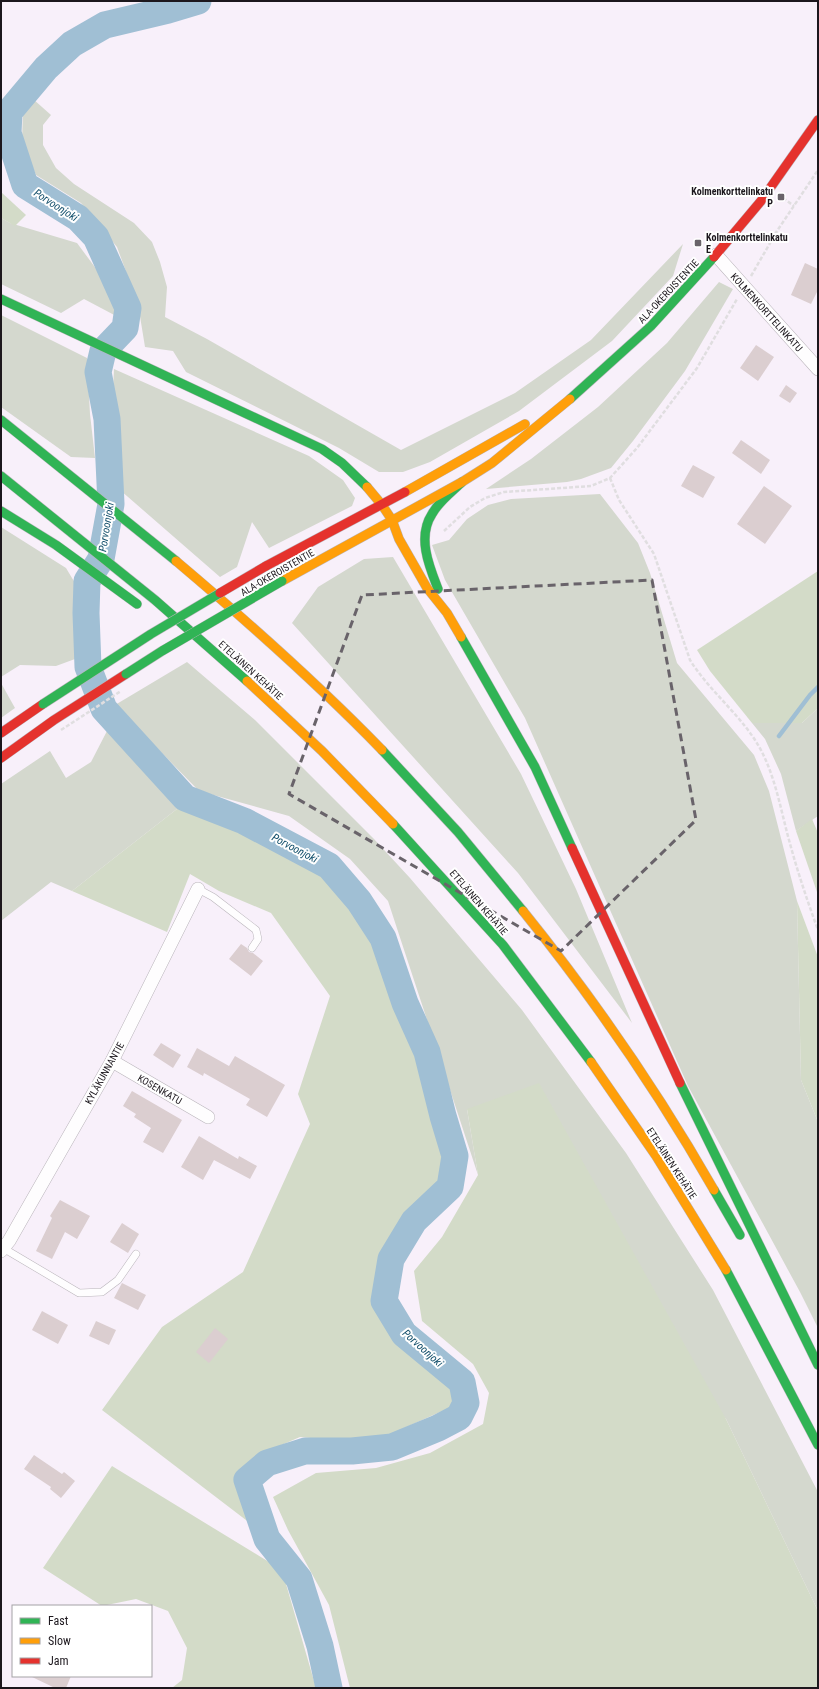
<svg xmlns="http://www.w3.org/2000/svg" width="819" height="1689" font-family="'Roboto Condensed',sans-serif">
<rect width="100%" height="100%" fill="#f8f0fa"/>
<g fill="#d4d8ce">
<polygon points="33,99 51,115 43,125 43,145 56,168 74,184 134,223 152,242 160,262 167,287 165,317 207,339 401,450 515,393 591,340 683,244 673,276 612,341 519,411 430,462 403,472 379,472 339,448 186,372 173,351 145,347 138,304 117,247 81,203 36,175 22,142 23,108"/>
<polygon points="1,218 10,223 77,243 117,297 118,317 84,299 61,313 1,284"/>
<polygon points="719,282 733,289 685,371 633,441 611,468 581,479 567,482 486,489 531,459 598,407 667,343"/>
<polygon points="1,315 87,358 90,414 95,458 71,457 1,407"/>
<polygon points="114,369 309,456 343,480 355,498 352,506 269,548 252,522 237,567 220,577 120,490 121,433 113,390"/>
<polygon points="600,494 638,543 650,573 677,663 754,755 769,791 797,901 801,1080 818,1122 818,1328 800,1292 688,1086 525,718 445,580 432,545 449,540 467,519 488,505 511,499"/>
<polygon points="1,527 66,568 75,583 75,659 56,666 20,665 1,677"/>
<polygon points="393,557 521,774 576,889 632,1023 518,873 292,623 318,587 364,559"/>
<polygon points="187,662 255,720 374,839 410,878 522,1010 626,1153 713,1290 818,1492 818,1611 726,1419 467,1109 478,1175 388,901 350,859 289,816 199,791 115,705"/>
<polygon points="1,683 15,708 1,718"/>
<polygon points="818,708 818,816 796,831 781,774 765,739 752,723 802,723"/>
<polygon points="107,731 182,805 72,891 51,882 1,921 1,784 50,751 66,778 91,762"/>
</g>
<g fill="#d3dbc8">
<polygon points="1,192 26,215 15,226 1,218"/>
<polygon points="818,571 818,708 802,723 752,723 710,671 697,650"/>
<polygon points="182,805 243,831 329,878 356,914 374,945 396,1006 420,1054 445,1156 438,1183 407,1215 386,1254 375,1298 399,1342 455,1388 454,1400 449,1408 384,1437 353,1442 300,1437 256,1456 239,1471 240,1486 259,1530 102,1410 162,1327 243,1272 310,1124 298,1094 330,996 271,913 219,891 190,874 167,932 72,891"/>
<polygon points="812,819 818,833 818,895 796,831"/>
<polygon points="797,901 818,957 818,1122 801,1080"/>
<polygon points="539,1083 726,1419 818,1611 818,1688 350,1688 329,1605 288,1530 273,1497 316,1473 376,1468 430,1453 483,1424 489,1393 473,1364 422,1321 414,1271 442,1237 478,1175 467,1109"/>
<polygon points="112,1466 282,1570 316,1688 172,1688 182,1680 187,1648 168,1611 136,1599 102,1606 43,1568"/>
</g>
<g fill="none" stroke-linecap="round" stroke-linejoin="round">
<polyline stroke="#a0bfd4" stroke-width="4.5" points="779,736 810,695 818,687"/>
<polyline stroke="#a0bfd4" stroke-width="27" points="198,1 168,10 105,25 72,44 46,68 9,112 8,133 25,185 78,218 96,237 128,308 125,328 103,351 98,372 107,419 111,504 101,559 87,581 86,613 88,667 104,709 185,798 244,821 329,866 359,901 383,938 405,1003 427,1052 443,1116 455,1156 450,1187 414,1221 391,1259 384,1301 404,1334 462,1382 466,1403 459,1417 438,1428 392,1447 352,1451 305,1451 267,1463 247,1480 267,1539 299,1579 320,1646 329,1688"/>
</g>
<g fill="#dbced0">
<polygon points="805,263 818,269 818,290 811,304 791,295"/>
<polygon points="756,345 774,357 758,381 740,368"/>
<polygon points="786,385 797,393 790,403 779,396"/>
<polygon points="741,440 770,460 761,474 732,453"/>
<polygon points="693,465 715,477 703,498 681,486"/>
<polygon points="764,486 792,506 765,544 737,524"/>
<polygon points="241,944 247,948 249,952 253,953 263,961 251,976 229,959"/>
<polygon points="161,1043 181,1055 173,1068 153,1055"/>
<polygon points="197,1048 229,1066 235,1056 285,1085 267,1117 246,1105 250,1099 204,1073 203,1076 187,1067"/>
<polygon points="132,1091 182,1120 163,1153 143,1142 151,1128 134,1117 136,1114 123,1106"/>
<polygon points="199,1136 238,1159 239,1156 257,1166 250,1179 214,1160 203,1180 181,1167"/>
<polygon points="60,1200 90,1216 77,1239 65,1232 52,1259 36,1251 52,1218 50,1216"/>
<polygon points="122,1223 139,1234 128,1253 110,1242"/>
<polygon points="122,1283 146,1295 138,1310 114,1298"/>
<polygon points="42,1311 68,1325 58,1344 32,1330"/>
<polygon points="96,1321 116,1330 109,1345 89,1336"/>
<polygon points="215,1328 228,1339 209,1363 196,1352"/>
<polygon points="34,1455 62,1474 64,1472 75,1481 61,1498 50,1489 51,1487 24,1469"/>
<polygon points="30,1676 71,1676 66,1688 55,1688"/>
</g>
<g fill="none" stroke-linecap="round" stroke-linejoin="round">
<defs>
<g id="lane">
<polyline points="198,889 213,897 256,930 258,939 252,948"/>
<polyline points="3,1248 79,1293 102,1292 118,1280 136,1254"/>
</g>
<g id="street">
<polyline points="716,255 818,369"/>
<polyline points="112,1061 208,1117"/>
<polyline points="1,1251 9,1241 112,1061 198,889"/>
</g>
<g id="fast">
<polyline points="1,299 322,449 342,463 367,487"/>
<polyline points="570,399 651,326 714,257"/>
<polyline points="1,420 176,561"/>
<polyline points="1,476 155,600 247,681"/>
<polyline points="1,511 56,545 137,604"/>
<path d="M438 589C429 566 417 537 432 514 439 501 452 492 462 482"/>
<polyline points="461,637 535,767 572,848"/>
<polyline points="382,750 458,832 523,911"/>
<polyline points="393,824 503,945 591,1062"/>
<polyline points="680,1083 818,1365"/>
<polyline points="714,1190 740,1235"/>
<polyline points="726,1270 818,1445"/>
</g>
<g id="slow">
<polyline points="367,487 382,505 392,520 399,539 427,588 447,613 461,637"/>
<polyline points="405,492 525,424"/>
<path d="M176 561C247 621 317 683 382 750"/>
<polyline points="282,581 462,482 492,463 570,399"/>
<polyline points="247,681 322,751 393,824"/>
<path d="M523 911C594 999 658 1092 714 1190"/>
<polyline points="591,1062 656,1156 726,1270"/>
</g>
<g id="jam">
<polyline points="714,257 761,201 818,120"/>
<polyline points="266,566 405,492"/>
<polyline points="1,733 43,704"/>
<polyline points="1,758 54,720 126,674"/>
<polyline points="572,848 680,1083"/>
</g>
</defs>
<use href="#lane" stroke="#bab5bb" stroke-width="8"/>
<use href="#street" stroke="#bab5bb" stroke-width="14"/>
<use href="#fast" stroke="#bab5bb" stroke-width="10"/>
<use href="#slow" stroke="#bab5bb" stroke-width="10"/>
<use href="#jam" stroke="#bab5bb" stroke-width="10"/>
<g stroke="#e0dee0" stroke-width="2.5" stroke-dasharray="4 2" stroke-linecap="butt">
<polyline points="783,198 794,206"/>
<polyline points="751,276 777,231 818,170"/>
<path d="M610 478 619 500 654 554 690 660C708 689 736 711 755 740 774 769 780 807 789 840 797 870 807 900 818 930"/>
<polyline points="444,531 470,507 485,498 504,492 591,486 610,478 637,448 697,368 737,299"/>
</g>
<use href="#lane" stroke="#fefdfe" stroke-width="7"/>
<use href="#street" stroke="#fefdfe" stroke-width="13"/>
<use href="#fast" stroke="#30b455" stroke-width="9"/>
<use href="#slow" stroke="#ff9f0a" stroke-width="9"/>
<use href="#jam" stroke="#e5322d" stroke-width="9"/>
<defs>
<g id="fast-bridge">
<polyline points="126,674 162,651 282,581"/>
<polyline points="43,704 151,634 220,593"/>
</g>
<polyline id="jam-bridge" points="220,593 266,566"/>
</defs>
<use href="#fast-bridge" stroke="#bab5bb" stroke-width="10" stroke-linecap="butt"/>
<use href="#jam-bridge" stroke="#bab5bb" stroke-width="10" stroke-linecap="butt"/>
<polyline stroke="#e0dee0" stroke-width="2.5" stroke-dasharray="4 2" stroke-linecap="butt" points="61,730 121,691"/>
<use href="#fast-bridge" stroke="#30b455" stroke-width="9"/>
<use href="#jam-bridge" stroke="#e5322d" stroke-width="9"/>
</g>
<path fill="none" stroke="#69636a" stroke-width="3" stroke-dasharray="8 5" stroke-linejoin="round" d="M652 580 696 820 561 951 289 794 362 595Z"/>
<g fill="#69636a" stroke="#fff" stroke-width="1.5">
<rect x="777" y="193" width="8" height="8" rx="2"/>
<rect x="694" y="239" width="8" height="8" rx="2"/>
</g>
<g text-anchor="middle" stroke-width="4" stroke-linejoin="round" paint-order="stroke">
<g font-size="10" font-weight="bold" fill="#1c171d" stroke="#fff" text-anchor="end">
<text x="773" y="195">Kolmenkorttelinkatu<tspan x="773" dy="12">P</tspan></text>
<text x="706" y="241" text-anchor="start">Kolmenkorttelinkatu<tspan x="706" dy="12">E</tspan></text>
</g>
<g font-size="10" fill="#1c171d" stroke="#fff">
<text transform="translate(668 291) rotate(-47)" y="4">ALA-OKEROISTENTIE</text>
<text transform="translate(767 312) rotate(48)" y="4">KOLMENKORTTELINKATU</text>
<text transform="translate(277 572) rotate(-30)" y="4">ALA-OKEROISTENTIE</text>
<text transform="translate(251 670) rotate(42)" y="4">ETELÄINEN KEHÄTIE</text>
<text transform="translate(479 902) rotate(49)" y="4">ETELÄINEN KEHÄTIE</text>
<text transform="translate(104 1073) rotate(-61)" y="4">KYLÄKUNNANTIE</text>
<text transform="translate(160 1089) rotate(30)" y="4">KOSENKATU</text>
<text transform="translate(672 1163) rotate(57)" y="4">ETELÄINEN KEHÄTIE</text>
</g>
<g font-size="11" font-style="italic" fill="#114e6a" stroke="#fff">
<text transform="translate(56 205) rotate(33)" y="4">Porvoonjoki</text>
<text transform="translate(106 527) rotate(-81)" y="4">Porvoonjoki</text>
<text transform="translate(295 848) rotate(28)" y="4">Porvoonjoki</text>
<text transform="translate(423 1348) rotate(42)" y="4">Porvoonjoki</text>
</g>
</g>
<rect width="819" height="1689" fill="none" stroke="#1c171d" stroke-width="4"/>
<rect x="12" y="1605" width="140" height="72" fill="#ffffff" stroke="#a4a2a5"/>
<rect x="20" y="1618" width="20" height="6" fill="#30b455" stroke="#a4a2a5"/>
<text x="48" y="1625" font-size="12" fill="#1c171d">Fast</text>
<rect x="20" y="1638" width="20" height="6" fill="#ff9f0a" stroke="#a4a2a5"/>
<text x="48" y="1645" font-size="12" fill="#1c171d">Slow</text>
<rect x="20" y="1658" width="20" height="6" fill="#e5322d" stroke="#a4a2a5"/>
<text x="48" y="1665" font-size="12" fill="#1c171d">Jam</text>
</svg>
